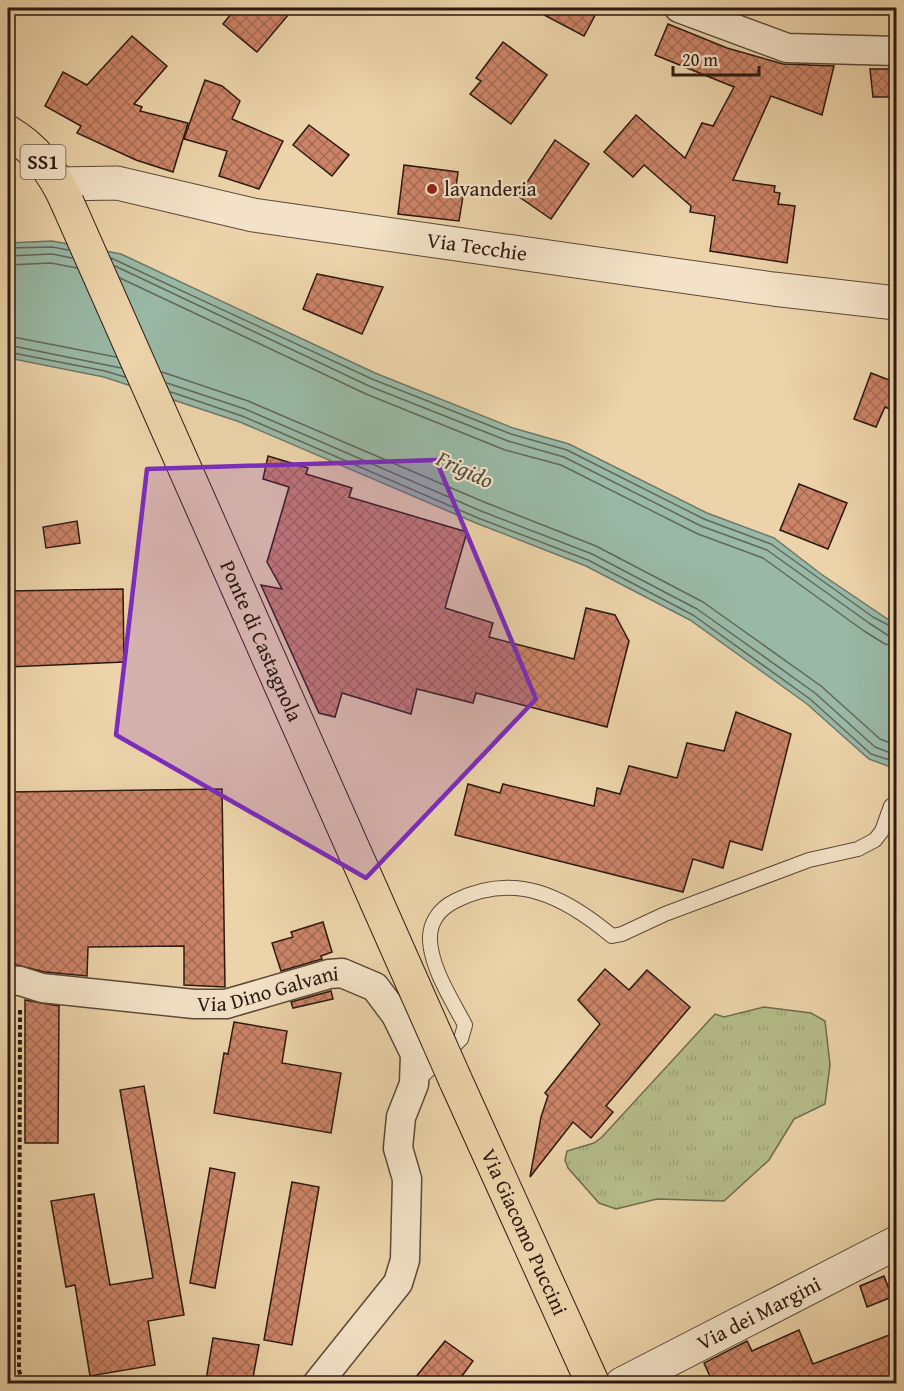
<svg xmlns="http://www.w3.org/2000/svg" width="904" height="1391" font-family="'Gentium Book Plus',serif">
<defs>
<pattern id="grass-tufts" width="24" height="20" patternUnits="userSpaceOnUse" patternTransform="scale(1.5)"><rect width="24" height="20" fill="#b5bd8a"/><path d="M3 7l-1-3M5 7V3M7 7l1-3M15 17l-1-3M17 17v-4M19 17l1-3" fill="none" stroke="#9ca276"/></pattern>
<pattern id="building-cross-hatch" width="8" height="8" patternUnits="userSpaceOnUse" patternTransform="scale(1.5)"><rect width="8" height="8" fill="#cc8468"/><path d="M0 0l8 8M0 8l8-8" fill="none" stroke="#a66b54"/></pattern>
</defs>
<rect width="100%" height="100%" fill="#ecd3a9"/>
<filter id="stains"><feTurbulence type="fractalNoise" baseFrequency=".00333" numOctaves="4"/><feColorMatrix values="0 0 0 0 .2 0 0 0 0 .09 0 0 0 0 .02 0 0 0 .5 -.17"/></filter>
<radialGradient id="worn" r=".72"><stop offset=".6" stop-color="#630" stop-opacity="0"/><stop offset="1" stop-color="#630" stop-opacity=".3"/></radialGradient>
<polygon fill="url(#grass-tufts)" stroke="#706b4d" stroke-width="1.5" points="764,1007 811,1013 825,1021 830,1065 825,1104 794,1119 769,1160 724,1201 657,1199 616,1209 599,1203 568,1168 565,1160 567,1151 594,1143 602,1137 715,1014 724,1017"/>
<polygon fill="#99b8a5" stroke="#6d7869" stroke-width="1.5" points="52,241 121,254 375,373 513,428 569,444 707,513 774,538 821,574 896,625 896,769 869,759 807,704 690,620 586,566 476,523 240,422 104,377 8,358 8,243"/>
<g fill="none" stroke-linecap="round" stroke-linejoin="round">
<g stroke="#62685a" stroke-width="1.5">
<polyline points="8,248 52,247 68,250"/>
<polyline points="8,256 52,254 72,258"/>
<polyline points="111,258 372,379 511,434 567,450 704,519 771,544 873,617 896,629"/>
<polyline points="8,265 51,263 77,268"/>
<polyline points="115,266 369,386 508,441 564,457 701,526 767,550 869,623 889,636 896,637"/>
<polyline points="120,278 366,394 505,450 561,465 698,534 763,558 864,631 885,644 896,646"/>
<polyline points="8,336 116,357"/>
<polyline points="8,345 121,368"/>
<polyline points="8,352 105,371 125,377"/>
<polyline points="162,372 248,401 484,502 596,546 703,602 821,686 880,739 896,745"/>
<polyline points="167,383 245,409 481,511 592,554 697,609 815,693 875,747 896,755"/>
<polyline points="171,392 242,416 478,518 588,560 693,615 810,699 871,754 896,762"/>
</g>
</g>
<g fill="url(#building-cross-hatch)" stroke="#2c1910" stroke-width="1.5">
<polygon points="236,8 294,8 257,52 223,24"/>
<polygon points="531,8 599,8 584,36"/>
<polygon points="668,24 727,48 783,64 834,66 822,115 771,96 733,180 775,186 774,192 780,193 778,204 795,206 787,263 710,251 715,216 690,212 691,206 644,165 633,177 604,152 636,115 685,158 702,123 713,126 734,87 655,55"/>
<polygon points="132,36 167,66 134,104 142,107 140,111 188,123 173,172 136,160 77,133 81,126 45,106 63,72 87,85"/>
<polygon points="503,42 547,75 511,124 470,94 481,81 476,78"/>
<polygon points="870,69 897,69 897,97 873,97"/>
<polygon points="205,80 222,86 240,101 232,119 283,141 259,189 219,176 227,151 184,139"/>
<polygon points="309,125 349,155 332,176 293,145"/>
<polygon points="555,140 589,164 551,219 518,196"/>
<polygon points="404,165 458,172 455,195 463,196 459,221 398,214"/>
<polygon points="317,274 383,287 362,334 303,309"/>
<polygon points="871,373 897,383 897,412 885,407 876,427 854,419"/>
<polygon points="268,456 308,468 306,474 352,488 349,497 467,532 445,608 493,623 489,637 574,659 586,608 615,615 629,641 607,727 476,693 473,703 417,689 411,714 342,693 335,717 319,713 261,585 282,589 267,562 289,487 263,479"/>
<polygon points="799,484 847,503 828,549 780,530"/>
<polygon points="77,521 80,543 46,548 43,527"/>
<polygon points="123,589 124,662 8,667 8,591"/>
<polygon points="736,712 791,734 762,850 730,841 723,868 693,859 683,892 455,835 468,784 500,793 503,784 594,806 597,788 620,794 629,766 677,778 687,743 724,751"/>
<polygon points="222,789 225,987 184,985 184,946 88,947 87,976 45,972 8,963 12,883 8,882 8,792"/>
<polygon points="323,922 332,952 321,956 322,959 281,971 272,943 293,937 291,932"/>
<polygon points="605,969 629,990 647,970 690,1007 606,1106 613,1112 591,1138 573,1122 530,1177 541,1117 548,1096 545,1093 600,1024 578,1000"/>
<polygon points="331,991 333,999 293,1008 291,1002"/>
<polygon points="25,1000 59,1006 58,1143 25,1143"/>
<polygon points="234,1022 287,1031 282,1063 341,1073 331,1133 214,1113 224,1053 228,1054"/>
<polygon points="144,1086 184,1315 148,1321 155,1365 90,1376 75,1285 66,1287 51,1201 94,1194 110,1285 153,1278 120,1090"/>
<polygon points="210,1168 235,1173 215,1288 190,1283"/>
<polygon points="292,1182 319,1187 292,1345 264,1340"/>
<polygon points="884,1276 892,1297 867,1307 860,1286"/>
<polygon points="799,1330 813,1364 897,1332 897,1383 713,1383 704,1363 747,1341 752,1351"/>
<polygon points="213,1338 259,1345 252,1383 206,1380"/>
<polygon points="445,1341 473,1361 457,1383 411,1383"/>
</g>
<g fill="none" stroke-linecap="round" stroke-linejoin="round">
<defs>
<path id="service" d="M416 1082 461 1039 465 1025C452 1000 432 970 430 941 429 923 439 909 455 901 515 871 564 896 612 936L622 934 665 914 809 860 858 849 875 840 882 831 891 806"/>
<g id="minor">
<polyline points="679,8 787,48 896,51"/>
<path id="s1" d="M8 980 20 981 42 988 194 1004H226L329 974 342 973 375 987 396 1015 415 1054 414 1084 401 1117 398 1148 407 1179 405 1260 398 1283 317 1384"/>
</g>
<g id="tertiary">
<path id="s2" d="M59 184 117 183 253 215 773 289 896 303"/>
<path id="s3" d="M622 1384 896 1243"/>
</g>
<g id="primary">
<path d="M8 132C35 148 54 172 67 202"/>
<path id="s4" d="M455 1079 593 1384"/>
</g>
</defs>
<use href="#service" stroke="#5c4836" stroke-width="16"/>
<use href="#minor" stroke="#5c4836" stroke-width="31"/>
<use href="#tertiary" stroke="#5c4836" stroke-width="35"/>
<use href="#primary" stroke="#2c1910" stroke-width="35"/>
<polyline stroke="#2c1910" stroke-width="4" stroke-dasharray="4.5 3" stroke-linecap="butt" points="20,1010 19,1370 23,1384"/>
<use href="#service" stroke="#f3e2c7" stroke-width="14"/>
<use href="#minor" stroke="#f3e2c7" stroke-width="28"/>
<use href="#tertiary" stroke="#f3e2c7" stroke-width="33"/>
<use href="#primary" stroke="#ecd3a9" stroke-width="33"/>
<defs>
<g id="primary-bridge">
<path id="s5" d="M67 202 455 1079"/>
</g>
</defs>
<use href="#primary-bridge" stroke="#2c1910" stroke-width="35" stroke-linecap="butt"/>
<use href="#primary-bridge" stroke="#ecd3a9" stroke-width="33"/>
</g>
<path fill="#7b2cbf" fill-opacity="0.2" stroke="#7b2cbf" stroke-width="4.5" stroke-linejoin="round" d="M436 460 536 699 366 878 116 735 147 469Z"/>
<circle fill="#8f2418" stroke="#f3e2c7" stroke-width="2" cx="432" cy="189" r="6"/>
<g text-anchor="middle" stroke-width="4.5" stroke-linejoin="round" paint-order="stroke">
<rect fill="#f3e2c7" stroke="#685547" stroke-width="1.5" x="20.5" y="145" width="45" height="34" rx="4.5"/>
<g font-size="20" font-weight="bold" fill="#2c1910">
<text x="43" y="169">SS1</text>
</g>
<g font-size="21" fill="#2c1910" stroke="#f3e2c7" text-anchor="start">
<text x="444" y="196">lavanderia</text>
</g>
<g font-size="21" fill="#2c1910" stroke="#f3e2c7">
<text dy="7" stroke="none"><textPath href="#s2" startOffset="424">Via Tecchie</textPath></text>
<text dy="7" stroke="none"><textPath href="#s5" startOffset="480">Ponte di Castagnola</textPath></text>
<text dy="7" stroke="none"><textPath href="#s1" startOffset="264">Via Dino Galvani</textPath></text>
<text dy="7" stroke="none"><textPath href="#s4" startOffset="168">Via Giacomo Puccini</textPath></text>
<text dy="7" stroke="none"><textPath href="#s3" startOffset="154">Via dei Margini</textPath></text>
</g>
<g font-size="22" font-style="italic" fill="#4d493d" stroke="#f3e2c7">
<text transform="translate(465 469) rotate(25)" y="8">Frigido</text>
</g>
</g>
<rect width="904" height="1391" fill="none" stroke="#ecd3a9" stroke-width="30"/>
<rect x="9" y="9" width="886" height="1373" fill="none" stroke="#2c1910" stroke-width="3"/>
<rect x="15" y="15" width="874" height="1361" fill="none" stroke="#2c1910" stroke-width="1.5"/>
<path d="M673 66v9h86v-9" fill="none" stroke="#2c1910" stroke-width="3"/>
<text x="682" y="66" font-size="18" fill="#2c1910" stroke="#f3e2c7" stroke-width="4.5" paint-order="stroke">20 m</text>
<rect width="100%" height="100%" filter="url(#stains)"/>
<rect width="100%" height="100%" fill="url(#worn)"/>
</svg>
